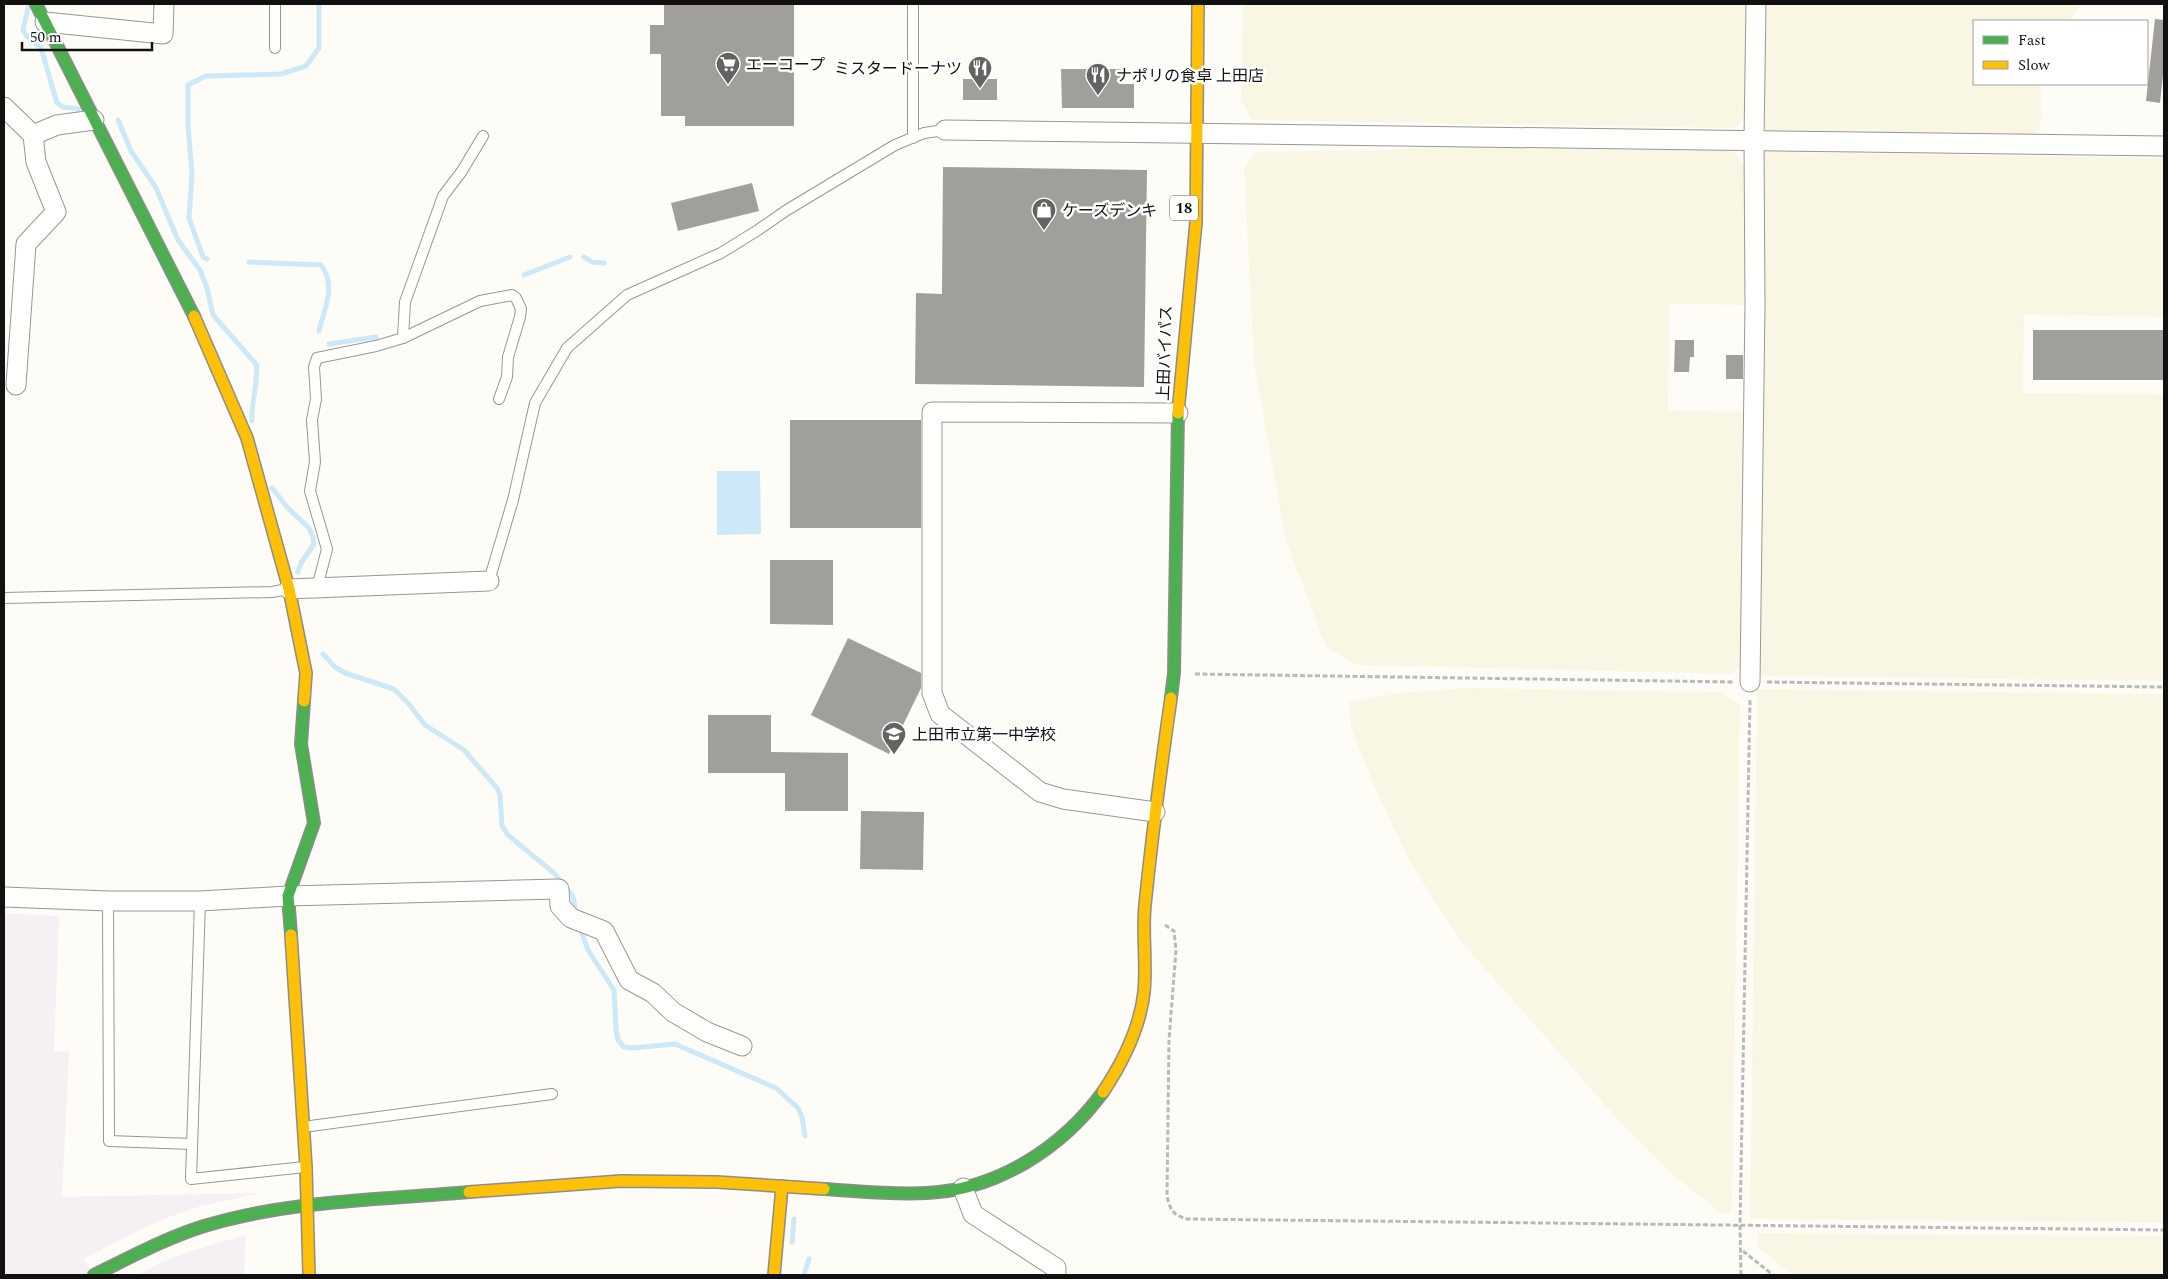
<svg xmlns="http://www.w3.org/2000/svg" width="2168" height="1279" font-family="Spectral,'Noto Sans JP',serif">
<rect width="100%" height="100%" fill="#fdfcf7"/>
<g fill="#f5f0f3">
<polygon points="4,913 59,916 54,1051 69,1052 62,1197 261,1193 201,1206 166,1218 133,1233 84,1259 92,1275 4,1275"/>
<polygon points="246,1235 244,1275 139,1275 157,1264 194,1250"/>
</g>
<g fill="#f9f7e4">
<polygon points="1243,4 1747,4 1746,118 1735,128 1252,120 1241,99"/>
<polygon points="1766,4 2081,4 2069,21 1974,21 1974,84 2041,84 2041,121 2039,130 2030,134 1764,131"/>
<polygon points="1452,146 1733,151 1747,170 1744,305 1669,304 1668,410 1745,412 1741,665 1732,674 1356,665 1326,647 1286,541 1254,364 1244,168 1256,152 1384,150"/>
<polygon points="1765,152 2164,158 2164,317 2024,315 2023,393 2164,394 2164,681 1762,676 1757,669 1763,154"/>
<polygon points="1468,688 1721,692 1740,704 1732,1205 1729,1212 1722,1214 1667,1170 1613,1114 1460,940 1411,864 1374,786 1351,727 1349,702 1400,693"/>
<polygon points="1760,689 2164,694 2164,1223 1750,1219 1757,694"/>
<polygon points="1758,1233 2164,1236 2164,1275 1793,1275 1758,1248"/>
</g>
<polygon fill="#cde8f7" points="717,471 760,471 761,534 717,535"/>
<g fill="none" stroke-linecap="round" stroke-linejoin="round">
<g stroke="#cde8f7" stroke-width="5">
<polyline points="28,8 23,30 26,35 41,48 57,103 63,107 79,109"/>
<path d="M118 120 131 151 156 188 178 240 200 270 207 288 213 315 256 364C259 378 251 404 252 421"/>
<polyline points="584,257 592,262 604,263"/>
<polyline points="207,259 203,257 189,218 192,174 188,125 188,85 206,76 281,74 306,66 319,48 319,4"/>
<path d="M249 262 321 265C337 286 324 309 319 331"/>
<polyline points="524,275 570,257"/>
<polyline points="329,344 376,337"/>
<polyline points="272,488 287,507 309,528 313,537 314,544 301,563 298,572"/>
<polyline points="323,654 335,667 345,673 394,689 408,703 425,725 464,750 497,788 500,795 502,826 508,835 555,874 573,896 576,914"/>
<polyline points="579,925 588,950 614,990 616,1030 618,1040 624,1047 632,1048 675,1044 776,1088 798,1108 802,1117 805,1136"/>
<polyline points="792,1242 794,1219"/>
<polyline points="804,1275 809,1259"/>
</g>
</g>
<g fill="#a19f9c">
<polygon points="664,4 794,4 794,126 685,126 685,116 661,116 661,54 650,54 650,25 664,25"/>
<polygon points="2155,19 2164,20 2164,66 2160,103 2146,101"/>
<polygon points="1061,69 1121,69 1121,84 1134,84 1134,108 1062,108"/>
<rect x="963" y="79" width="34" height="21"/>
<polygon points="943,167 1147,170 1144,387 915,384 916,293 942,294"/>
<polygon points="752,183 759,211 678,231 671,203"/>
<rect x="2033" y="330" width="131" height="50"/>
<polygon points="1675,340 1694,340 1694,357 1690,357 1689,372 1674,372"/>
<rect x="1726" y="355" width="17" height="24"/>
<rect x="790" y="420" width="131" height="108"/>
<polygon points="770,560 833,560 833,625 770,624"/>
<polygon points="848,638 921,673 921,688 889,754 811,715"/>
<polygon points="708,715 771,715 771,752 848,753 848,811 785,811 785,773 708,773"/>
<polygon points="861,811 924,812 923,870 860,869"/>
</g>
<g fill="none" stroke-linecap="round" stroke-linejoin="round">
<defs>
<g id="lane">
<polyline points="275,48 275,4"/>
<polyline points="913,138 913,4"/>
<polyline points="403,338 405,302 443,196 462,171 483,136"/>
<polyline points="489,581 513,500 535,403 567,348 627,295 721,253 758,230 787,210 895,145 924,133 945,130"/>
<polyline points="317,588 327,549 310,491 315,462 312,420 316,399 314,367 317,358 376,346 403,338 480,301 512,295 516,298 521,309 520,317 508,357 507,377 499,399"/>
<polyline points="4,598 272,592 288,589"/>
<polyline points="108,901 109,1141 192,1144"/>
<polyline points="200,901 191,1179 305,1167"/>
<polyline points="303,1127 552,1094"/>
</g>
<g id="street">
<polyline points="45,22 163,34 164,4"/>
<polyline points="4,107 33,135 57,125 94,120"/>
<polyline points="945,130 2164,146"/>
<polyline points="16,385 26,244 56,212 36,162 33,135"/>
<polyline points="289,589 489,581"/>
<polyline points="1750,682 1755,305 1754,139 1756,4"/>
<polyline points="1155,812 1063,799 1040,792 940,714 932,693 932,412 1178,413"/>
<polyline points="4,897 108,901 200,901 288,896 559,889 560,906 571,918 604,931 629,980 653,993 673,1012 707,1032 742,1046"/>
<polyline points="963,1188 973,1214 1056,1268 1056,1275"/>
</g>
<g id="fast">
<polyline points="36,4 194,316"/>
<polyline points="1171,698 1174,673 1178,413"/>
<polyline points="291,935 288,896 314,823 301,744 304,701"/>
<path d="M824 1189C858 1191 892 1195 927 1193 997 1190 1062 1148 1103 1092"/>
<path d="M94 1275C129 1258 164 1239 201 1227 287 1200 380 1200 469 1192"/>
</g>
<g id="slow">
<polyline points="194,316 247,438 289,589 306,673 304,701"/>
<polyline points="1178,413 1196,222 1198,4"/>
<polyline points="291,935 306,1167 309,1275"/>
<path d="M1103 1092C1123 1062 1140 1028 1144 992 1147 963 1142 933 1145 905 1152 836 1161 767 1171 698"/>
<polyline points="469,1192 621,1181 717,1182 824,1189"/>
<polyline points="774,1275 782,1186"/>
</g>
</defs>
<use href="#lane" stroke="#979795" stroke-width="12"/>
<use href="#street" stroke="#979795" stroke-width="21"/>
<use href="#fast" stroke="#8e8d8b" stroke-width="14"/>
<use href="#slow" stroke="#8e8d8b" stroke-width="14"/>
<g stroke="#b9b9b8" stroke-width="3" stroke-dasharray="5 2.5" stroke-linecap="butt">
<polyline points="1195,674 1734,682"/>
<polyline points="1767,682 2164,687"/>
<path d="M1165 925 1174 931 1176 950 1169 1040 1167 1196C1170 1210 1173 1215 1187 1219L2164 1230"/>
<polyline points="1743,1251 1773,1275"/>
<polyline points="1741,1275 1740,1225 1750,698"/>
</g>
<use href="#lane" stroke="#fffffe" stroke-width="10"/>
<use href="#street" stroke="#fffffe" stroke-width="19"/>
<use href="#fast" stroke="#4caf50" stroke-width="11"/>
<use href="#slow" stroke="#ffc107" stroke-width="11"/>
</g>
<defs>
<symbol id="supermarket-pin" viewBox="-11 -11 22 30"><path d="M0 17L-7.5 6A9.5 9.5 0 1 1 7.5 6Z" fill="#646362" stroke="#fff"/><path d="M-6-5.5h2.5l.6 2H6L4.5 2H-2.5L-4.4-4H-6ZM-1.5 3.2a1.3 1.3 0 1 0 .1 0ZM3 3.2a1.3 1.3 0 1 0 .1 0Z" fill="#fff"/></symbol>
<symbol id="restaurant-pin" viewBox="-11 -11 22 30"><path d="M0 17L-7.5 6A9.5 9.5 0 1 1 7.5 6Z" fill="#646362" stroke="#fff"/><path d="M-5-6h1v4h1v-4h1v4h1v-4h1v5L-1.5 .5V6h-2V.5L-5-1ZM5-6V6H3V1.5H1.5Q1.5-4 5-6Z" fill="#fff"/></symbol>
<symbol id="shop-pin" viewBox="-11 -11 22 30"><path d="M0 17L-7.5 6A9.5 9.5 0 1 1 7.5 6Z" fill="#646362" stroke="#fff"/><path d="M-5-2.5h2.3a2.7 3.5 0 0 1 5.4 0H5L5.5 6h-11ZM-1.5-2.5h3a1.5 2.3 0 0 0-3 0Z" fill="#fff"/></symbol>
<symbol id="school-pin" viewBox="-11 -11 22 30"><path d="M0 17L-7.5 6A9.5 9.5 0 1 1 7.5 6Z" fill="#646362" stroke="#fff"/><path d="M0-5L7-2L0 1L-7-2ZM-4 1L0 2.5L4 1V4Q0 6-4 4Z" fill="#fff"/></symbol>
</defs>
<g fill-rule="evenodd">
<use href="#supermarket-pin" x="714" y="50" width="28" height="38"/>
<use href="#restaurant-pin" x="966" y="54" width="28" height="38"/>
<use href="#restaurant-pin" x="1084" y="61" width="28" height="38"/>
<use href="#shop-pin" x="1030" y="196" width="28" height="38"/>
<use href="#school-pin" x="880" y="720" width="28" height="38"/>
</g>
<g text-anchor="middle" stroke-width="5" stroke-linejoin="round" paint-order="stroke">
<rect fill="#fff" stroke="#585858" stroke-width="1" x="1170" y="195.5" width="28" height="25" rx="4"/>
<g font-size="15" font-weight="bold" fill="#111">
<text x="1184" y="213">18</text>
</g>
<g font-size="16" fill="#111" stroke="#fff" text-anchor="start">
<text x="746" y="70">エーコープ</text>
<text x="962" y="74" text-anchor="end">ミスタードーナツ</text>
<text x="1116" y="81">ナポリの食卓 上田店</text>
<text x="1062" y="216">ケーズデンキ</text>
<text x="912" y="740">上田市立第一中学校</text>
</g>
<g font-size="16" fill="#111" stroke="#fff">
<text transform="translate(1164 353) rotate(-88)" y="6">上田バイパス</text>
</g>
</g>
<rect width="2168" height="1279" fill="none" stroke="#111111" stroke-width="10"/>
<rect x="1973" y="20" width="175" height="65" fill="#ffffff" stroke="#a0a0a0"/>
<rect x="1983" y="36" width="25" height="8" fill="#4caf50" stroke="#a0a0a0"/>
<text x="2018" y="45" font-size="15" fill="#111111">Fast</text>
<rect x="1983" y="61" width="25" height="8" fill="#ffc107" stroke="#a0a0a0"/>
<text x="2018" y="70" font-size="15" fill="#111111">Slow</text>
<path d="M22 42v8h130v-8" fill="none" stroke="#111111" stroke-width="2.5"/>
<text x="30" y="42" font-size="15" fill="#111111" stroke="#ffffff" stroke-width="4" paint-order="stroke">50 m</text>
</svg>
